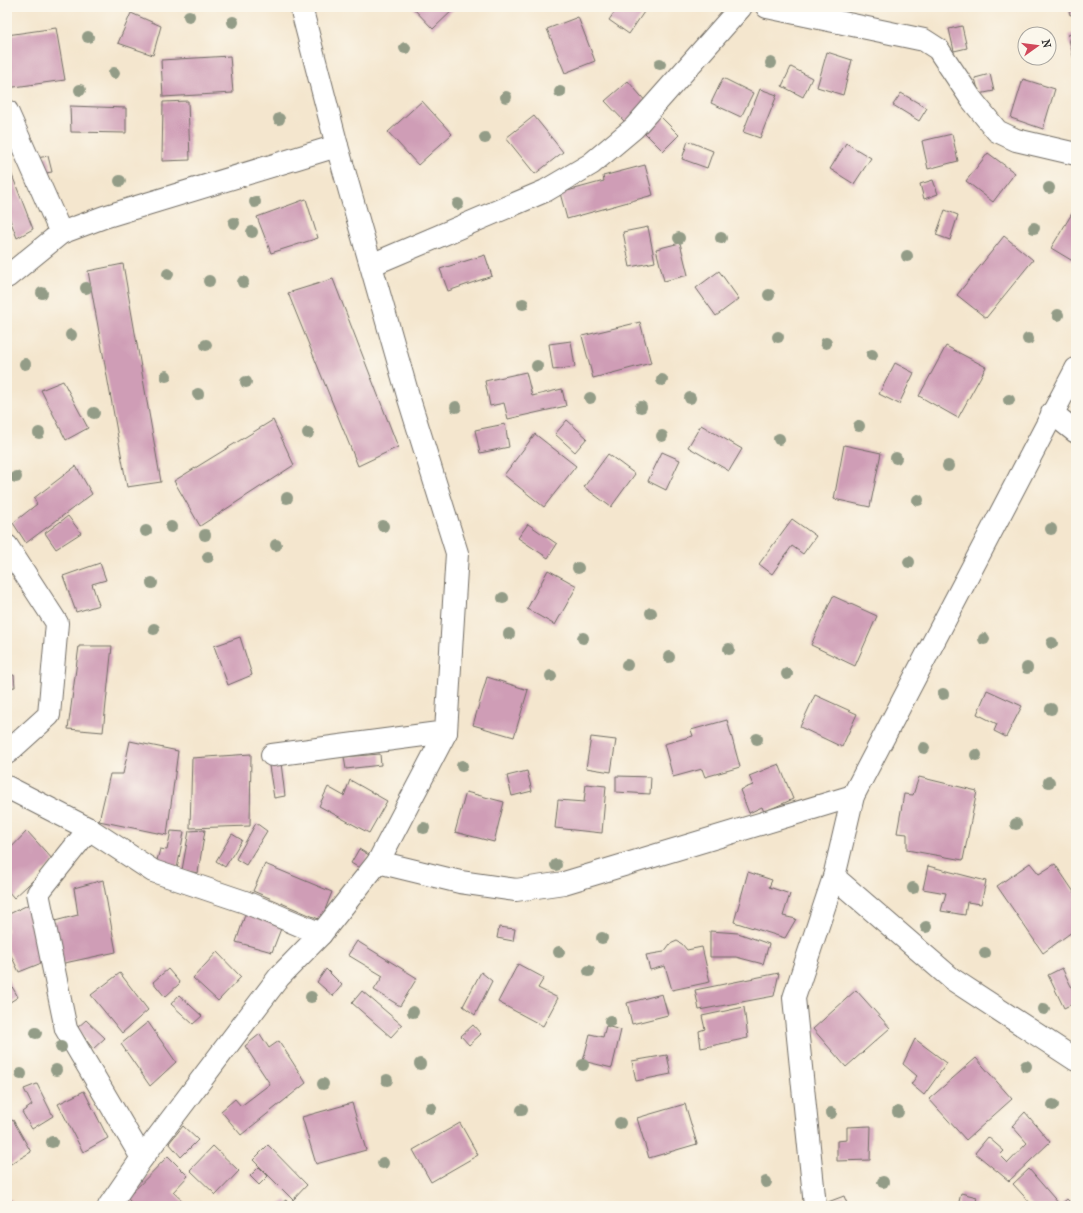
<svg xmlns="http://www.w3.org/2000/svg" width="1083" height="1213" font-family="'IM FELL French Canon',serif">
<rect width="100%" height="100%" fill="#fbf7ec"/>
<filter id="ink" filterUnits="userSpaceOnUse"><feTurbulence type="fractalNoise" baseFrequency=".025" numOctaves="2"/><feDisplacementMap in="SourceGraphic" scale="8" xChannelSelector="R" yChannelSelector="G"/><feConvolveMatrix kernelMatrix="1 2 1 2 8 2 1 2 1" color-interpolation-filters="sRGB"/></filter>
<filter id="wash" filterUnits="userSpaceOnUse"><feTurbulence type="fractalNoise" baseFrequency=".012" numOctaves="4" result="noise"/><feDisplacementMap in="SourceGraphic" scale="16" xChannelSelector="R" yChannelSelector="G"/><feGaussianBlur stdDeviation="0.9" result="paint"/><feColorMatrix in="noise" values="0 0 0 0 0 0 0 0 0 0 0 0 0 0 0 0 0 1.4 0 .05"/><feComposite in="paint" operator="in"/></filter>
<g filter="url(#wash)">
<rect width="100%" height="100%" fill="#f4e6ce"/>
<g id="blocks">
<g fill="#cf9db6">
<polygon points="412,7 456,7 433,29"/>
<polygon points="618,7 643,7 646,9 629,34 609,20"/>
<polygon points="1068,7 1076,7 1076,13 1070,15"/>
<polygon points="131,13 161,26 153,55 118,43"/>
<polygon points="578,17 595,61 565,73 547,29"/>
<polygon points="962,26 967,48 954,51 949,29"/>
<polygon points="56,28 65,80 7,88 7,35"/>
<polygon points="1076,33 1076,64 1075,64 1068,35"/>
<polygon points="827,52 852,60 843,95 817,87"/>
<polygon points="230,56 233,93 163,97 161,60"/>
<polygon points="791,67 812,78 803,97 782,86"/>
<polygon points="990,74 994,91 979,94 975,78"/>
<polygon points="723,78 753,93 741,117 711,103"/>
<polygon points="1023,79 1055,89 1043,129 1011,118"/>
<polygon points="628,81 647,103 625,122 605,101"/>
<polygon points="760,89 777,95 760,138 743,132"/>
<polygon points="901,93 927,108 919,121 893,105"/>
<polygon points="188,101 190,160 162,161 163,102"/>
<polygon points="422,101 452,134 418,165 388,132"/>
<polygon points="70,106 126,108 126,133 71,132"/>
<polygon points="659,115 679,135 663,151 643,131"/>
<polygon points="534,116 563,152 535,174 506,138"/>
<polygon points="952,134 958,161 928,169 922,141"/>
<polygon points="688,141 713,151 707,168 682,159"/>
<polygon points="846,143 871,158 854,184 830,169"/>
<polygon points="988,153 1015,173 993,202 966,181"/>
<polygon points="48,156 52,172 40,174 37,158"/>
<polygon points="645,165 653,195 567,219 560,193 604,181 603,176"/>
<polygon points="10,170 33,229 17,238 7,212 7,171"/>
<polygon points="933,180 938,194 924,199 920,184"/>
<polygon points="306,199 318,238 271,253 257,217"/>
<polygon points="1076,207 1076,263 1051,248"/>
<polygon points="945,210 958,215 950,240 936,235"/>
<polygon points="648,227 655,262 630,267 623,232"/>
<polygon points="1004,236 1033,260 986,318 957,295"/>
<polygon points="680,243 688,275 664,281 656,249"/>
<polygon points="485,255 492,276 448,291 440,269"/>
<polygon points="123,264 161,482 127,487 88,271"/>
<polygon points="719,271 739,299 716,316 696,288"/>
<polygon points="333,279 398,447 358,466 288,293"/>
<polygon points="640,322 651,363 593,378 582,336"/>
<polygon points="571,341 575,367 553,370 549,344"/>
<polygon points="946,346 986,367 958,418 919,396"/>
<polygon points="895,363 914,373 899,404 879,394"/>
<polygon points="526,372 532,396 562,389 566,406 508,419 504,403 490,406 485,381"/>
<polygon points="63,381 88,428 66,440 41,390"/>
<polygon points="273,420 294,465 200,526 174,481"/>
<polygon points="567,420 587,438 575,452 555,434"/>
<polygon points="505,424 509,447 480,453 475,430"/>
<polygon points="701,425 742,449 729,471 688,447"/>
<polygon points="535,434 576,466 544,507 504,475"/>
<polygon points="844,445 881,453 870,507 834,499"/>
<polygon points="662,452 680,460 666,490 648,481"/>
<polygon points="608,454 635,474 611,507 584,487"/>
<polygon points="76,466 92,494 26,543 13,523 37,504 34,498"/>
<polygon points="68,516 81,533 56,549 45,533"/>
<polygon points="792,519 816,536 803,554 792,546 772,574 759,564"/>
<polygon points="528,524 557,544 548,558 518,538"/>
<polygon points="100,563 106,580 92,584 99,605 76,612 63,576"/>
<polygon points="548,570 577,586 555,625 527,609"/>
<polygon points="833,596 877,616 855,666 811,645"/>
<polygon points="240,637 252,675 228,685 214,646"/>
<polygon points="79,646 112,646 103,732 68,729"/>
<polygon points="14,675 15,687 7,688 7,676"/>
<polygon points="487,677 528,690 514,737 473,725"/>
<polygon points="987,690 1022,706 1006,737 994,731 997,724 977,714"/>
<polygon points="815,695 857,714 842,747 800,727"/>
<polygon points="727,720 740,767 705,777 702,769 673,777 664,744 693,736 691,730"/>
<polygon points="591,737 616,740 611,772 586,768"/>
<polygon points="130,741 178,751 167,835 99,821 110,774 123,774"/>
<polygon points="251,754 250,826 190,828 192,758"/>
<polygon points="380,754 381,765 346,769 344,757"/>
<polygon points="281,763 285,796 274,798 269,766"/>
<polygon points="779,764 793,799 764,812 762,807 749,813 740,790 753,785 749,776"/>
<polygon points="527,771 532,791 512,796 507,776"/>
<polygon points="616,776 651,777 650,794 616,792"/>
<polygon points="919,777 977,791 963,860 907,850 907,834 897,833 904,794 913,795"/>
<polygon points="350,780 387,801 369,833 319,806 328,787 344,796"/>
<polygon points="586,784 606,786 602,833 555,828 558,800 584,802"/>
<polygon points="466,792 504,802 494,842 455,832"/>
<polygon points="256,823 267,831 246,865 236,859"/>
<polygon points="205,830 198,873 182,870 189,831"/>
<polygon points="27,831 54,861 14,898 7,890 7,852"/>
<polygon points="171,831 184,832 177,869 156,864 160,849 167,850"/>
<polygon points="232,834 242,840 225,867 216,861"/>
<polygon points="359,849 369,855 361,869 351,863"/>
<polygon points="1030,863 1039,874 1055,864 1076,895 1076,929 1043,953 997,886"/>
<polygon points="265,864 332,892 321,920 253,891"/>
<polygon points="928,866 986,881 981,904 967,902 965,915 941,911 946,893 923,889"/>
<polygon points="748,872 772,880 769,887 790,894 783,916 796,919 785,938 734,922"/>
<polygon points="103,880 116,952 60,964 51,922 78,915 74,888"/>
<polygon points="30,904 49,960 19,972 7,947 7,915"/>
<polygon points="246,912 282,926 272,952 236,942"/>
<polygon points="499,927 515,929 513,941 497,938"/>
<polygon points="710,931 738,933 769,944 763,964 736,957 710,957"/>
<polygon points="357,941 417,978 400,1006 374,990 383,976 348,955"/>
<polygon points="677,941 682,944 687,950 702,947 710,982 672,990 665,966 650,970 646,955 664,952 670,944"/>
<polygon points="217,952 241,977 218,1001 193,978"/>
<polygon points="518,964 544,978 538,988 558,998 543,1026 498,1002"/>
<polygon points="1062,968 1076,996 1076,1002 1064,1008 1048,975"/>
<polygon points="168,969 180,983 165,997 153,982"/>
<polygon points="326,969 342,985 333,996 317,982"/>
<polygon points="481,972 492,981 475,1015 463,1006"/>
<polygon points="120,973 148,1010 122,1033 91,995"/>
<polygon points="779,973 774,996 699,1010 695,990"/>
<polygon points="7,978 18,997 7,1004"/>
<polygon points="856,990 890,1028 846,1067 813,1029"/>
<polygon points="362,991 402,1025 391,1037 352,1003"/>
<polygon points="662,994 668,1015 632,1024 627,1003"/>
<polygon points="179,995 202,1016 193,1024 171,1004"/>
<polygon points="744,1007 748,1038 701,1048 699,1031 705,1029 702,1016"/>
<polygon points="86,1020 105,1038 93,1049 77,1028"/>
<polygon points="148,1022 176,1062 150,1086 121,1044"/>
<polygon points="473,1025 481,1034 469,1045 461,1036"/>
<polygon points="606,1026 621,1030 612,1068 583,1061 590,1034 603,1037"/>
<polygon points="260,1034 269,1048 279,1041 306,1083 241,1135 221,1111 235,1099 241,1106 270,1084 245,1046"/>
<polygon points="915,1039 947,1063 924,1095 911,1084 917,1076 903,1064"/>
<polygon points="667,1055 671,1074 636,1081 632,1061"/>
<polygon points="976,1058 1012,1099 966,1140 929,1099"/>
<polygon points="37,1084 53,1116 32,1129 22,1112 32,1105 24,1089"/>
<polygon points="84,1091 108,1138 83,1152 58,1104"/>
<polygon points="352,1103 366,1150 316,1164 302,1117"/>
<polygon points="685,1104 697,1144 649,1158 637,1118"/>
<polygon points="1025,1112 1050,1142 1009,1181 975,1153 988,1137 1004,1151 1000,1155 1008,1163 1027,1143 1012,1126"/>
<polygon points="13,1120 31,1152 7,1166 7,1124"/>
<polygon points="460,1123 478,1155 431,1182 413,1150"/>
<polygon points="183,1126 198,1140 181,1157 169,1143"/>
<polygon points="871,1126 870,1160 837,1161 837,1141 847,1140 847,1127"/>
<polygon points="268,1145 307,1185 293,1200 253,1160"/>
<polygon points="213,1146 239,1171 216,1195 190,1170"/>
<polygon points="168,1156 188,1176 173,1192 188,1206 135,1206 127,1198"/>
<polygon points="259,1167 268,1176 259,1185 250,1176"/>
<polygon points="1029,1169 1060,1205 1067,1199 1074,1206 1033,1206 1013,1184"/>
<polygon points="961,1193 977,1197 975,1206 958,1206"/>
<polygon points="844,1196 848,1206 829,1206 828,1202"/>
<polygon points="10,1199 16,1206 7,1206 7,1201"/>
<polygon points="286,1200 289,1206 277,1206"/>
</g>
</g>
</g>
<g filter="url(#ink)">
<use href="#blocks" fill-opacity="0" stroke="#716c64" stroke-width="1"/>
<g fill="none" stroke-linecap="round" stroke-linejoin="round">
<defs>
<g id="minor">
<polyline points="767,7 924,40 938,49 972,100 997,131 1016,140 1076,154"/>
<polyline points="7,111 61,233"/>
<polyline points="371,265 545,191 591,164 634,128 741,7"/>
<polyline points="7,277 61,233 104,217 337,146"/>
<polyline points="1052,413 1076,432"/>
<polyline points="7,546 57,623 49,715 7,753"/>
<polyline points="272,755 446,732"/>
<polyline points="7,787 89,829 153,871 245,902 321,934"/>
<polyline points="89,829 38,893 66,1029 142,1158"/>
<polyline points="378,862 460,882 516,890 564,883 853,796"/>
<polyline points="834,877 952,979 1076,1060"/>
<polyline points="109,1206 142,1158 279,977 321,934 378,862 446,732 457,553 409,399 337,146 301,7"/>
<polyline points="815,1206 794,998 834,877 853,796 1076,369"/>
</g>
</defs>
<use href="#minor" stroke="#716c64" stroke-width="24"/>
<use href="#minor" stroke="#fff" stroke-width="22"/>
</g>
<g fill="#939c87">
<circle cx="189" cy="16" r="6"/>
<circle cx="233" cy="22" r="6"/>
<circle cx="88" cy="37" r="6"/>
<circle cx="405" cy="48" r="6"/>
<circle cx="771" cy="63" r="6"/>
<circle cx="660" cy="64" r="6"/>
<circle cx="114" cy="73" r="6"/>
<circle cx="80" cy="90" r="6"/>
<circle cx="560" cy="92" r="6"/>
<circle cx="506" cy="97" r="6"/>
<circle cx="279" cy="119" r="6"/>
<circle cx="485" cy="138" r="6"/>
<circle cx="120" cy="181" r="6"/>
<circle cx="1049" cy="188" r="6"/>
<circle cx="255" cy="202" r="6"/>
<circle cx="458" cy="204" r="6"/>
<circle cx="234" cy="223" r="6"/>
<circle cx="1034" cy="228" r="6"/>
<circle cx="252" cy="232" r="6"/>
<circle cx="679" cy="238" r="6"/>
<circle cx="721" cy="238" r="6"/>
<circle cx="907" cy="256" r="6"/>
<circle cx="168" cy="274" r="6"/>
<circle cx="209" cy="281" r="6"/>
<circle cx="243" cy="282" r="6"/>
<circle cx="86" cy="288" r="6"/>
<circle cx="42" cy="293" r="6"/>
<circle cx="769" cy="295" r="6"/>
<circle cx="523" cy="304" r="6"/>
<circle cx="1058" cy="315" r="6"/>
<circle cx="71" cy="335" r="6"/>
<circle cx="778" cy="337" r="6"/>
<circle cx="1028" cy="339" r="6"/>
<circle cx="826" cy="343" r="6"/>
<circle cx="206" cy="345" r="6"/>
<circle cx="872" cy="355" r="6"/>
<circle cx="25" cy="364" r="6"/>
<circle cx="537" cy="366" r="6"/>
<circle cx="166" cy="376" r="6"/>
<circle cx="662" cy="380" r="6"/>
<circle cx="246" cy="382" r="6"/>
<circle cx="198" cy="394" r="6"/>
<circle cx="590" cy="398" r="6"/>
<circle cx="690" cy="398" r="6"/>
<circle cx="1009" cy="400" r="6"/>
<circle cx="456" cy="407" r="6"/>
<circle cx="641" cy="407" r="6"/>
<circle cx="94" cy="413" r="6"/>
<circle cx="859" cy="426" r="6"/>
<circle cx="39" cy="433" r="6"/>
<circle cx="308" cy="433" r="6"/>
<circle cx="662" cy="436" r="6"/>
<circle cx="779" cy="439" r="6"/>
<circle cx="896" cy="458" r="6"/>
<circle cx="948" cy="466" r="6"/>
<circle cx="16" cy="477" r="6"/>
<circle cx="287" cy="498" r="6"/>
<circle cx="918" cy="500" r="6"/>
<circle cx="383" cy="526" r="6"/>
<circle cx="171" cy="527" r="6"/>
<circle cx="1051" cy="529" r="6"/>
<circle cx="146" cy="531" r="6"/>
<circle cx="205" cy="535" r="6"/>
<circle cx="276" cy="545" r="6"/>
<circle cx="208" cy="557" r="6"/>
<circle cx="909" cy="562" r="6"/>
<circle cx="578" cy="568" r="6"/>
<circle cx="152" cy="583" r="6"/>
<circle cx="503" cy="598" r="6"/>
<circle cx="651" cy="613" r="6"/>
<circle cx="154" cy="629" r="6"/>
<circle cx="509" cy="634" r="6"/>
<circle cx="583" cy="638" r="6"/>
<circle cx="984" cy="639" r="6"/>
<circle cx="1052" cy="643" r="6"/>
<circle cx="729" cy="649" r="6"/>
<circle cx="669" cy="657" r="6"/>
<circle cx="627" cy="665" r="6"/>
<circle cx="1027" cy="668" r="6"/>
<circle cx="787" cy="674" r="6"/>
<circle cx="551" cy="676" r="6"/>
<circle cx="943" cy="694" r="6"/>
<circle cx="1051" cy="709" r="6"/>
<circle cx="757" cy="739" r="6"/>
<circle cx="924" cy="748" r="6"/>
<circle cx="976" cy="755" r="6"/>
<circle cx="462" cy="766" r="6"/>
<circle cx="1049" cy="782" r="6"/>
<circle cx="1016" cy="824" r="6"/>
<circle cx="424" cy="828" r="6"/>
<circle cx="556" cy="865" r="6"/>
<circle cx="913" cy="888" r="6"/>
<circle cx="926" cy="927" r="6"/>
<circle cx="602" cy="938" r="6"/>
<circle cx="559" cy="952" r="6"/>
<circle cx="985" cy="953" r="6"/>
<circle cx="589" cy="971" r="6"/>
<circle cx="311" cy="997" r="6"/>
<circle cx="1044" cy="1009" r="6"/>
<circle cx="413" cy="1012" r="6"/>
<circle cx="610" cy="1021" r="6"/>
<circle cx="36" cy="1033" r="6"/>
<circle cx="61" cy="1047" r="6"/>
<circle cx="420" cy="1064" r="6"/>
<circle cx="583" cy="1065" r="6"/>
<circle cx="1026" cy="1066" r="6"/>
<circle cx="56" cy="1070" r="6"/>
<circle cx="21" cy="1074" r="6"/>
<circle cx="387" cy="1080" r="6"/>
<circle cx="323" cy="1084" r="6"/>
<circle cx="1053" cy="1105" r="6"/>
<circle cx="431" cy="1108" r="6"/>
<circle cx="522" cy="1110" r="6"/>
<circle cx="898" cy="1112" r="6"/>
<circle cx="831" cy="1113" r="6"/>
<circle cx="620" cy="1123" r="6"/>
<circle cx="52" cy="1142" r="6"/>
<circle cx="383" cy="1163" r="6"/>
<circle cx="766" cy="1182" r="6"/>
<circle cx="883" cy="1182" r="6"/>
</g>
</g>
<rect width="1083" height="1213" fill="none" stroke="#fbf7ec" stroke-width="24"/>
<g transform="translate(1037 46) rotate(76)"><circle r="19" fill="#fbf7ec" stroke="#a8a59f"/>
<path d="M0-3L7 15L0 10L-7 15Z" fill="#d1495b"/>
<text y="-6" font-size="11" font-weight="bold" text-anchor="middle" fill="#2b2b2b">N</text>
</g>
</svg>
